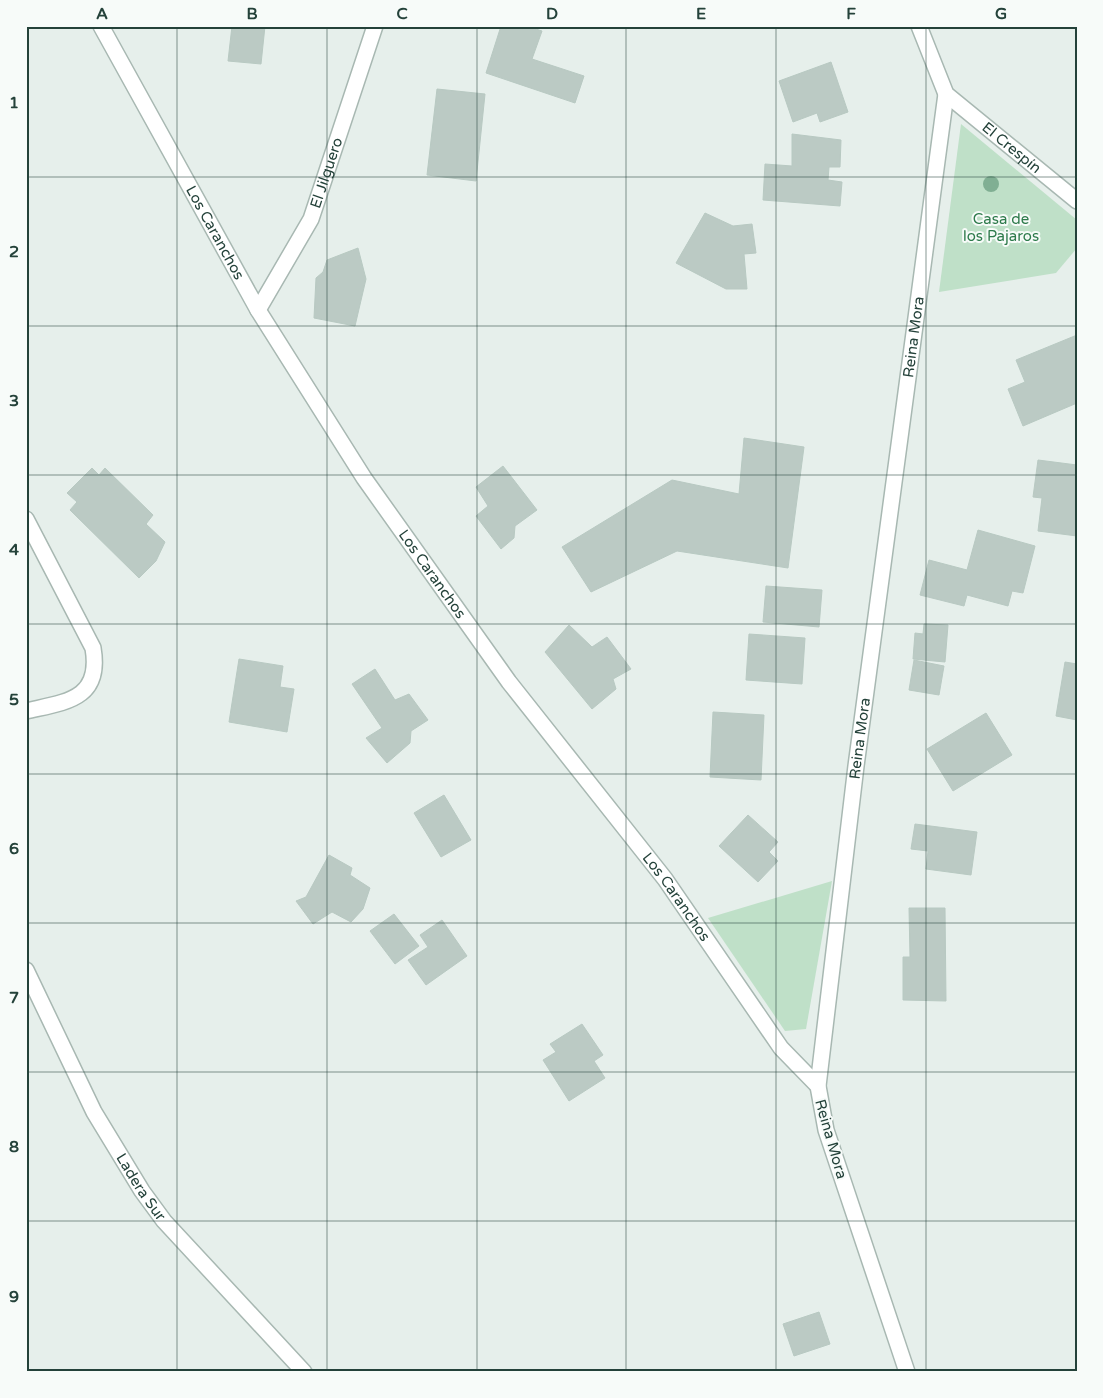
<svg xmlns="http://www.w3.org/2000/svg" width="1103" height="1398" font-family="'Varela Round',sans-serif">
<rect width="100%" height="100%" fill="#e6efeb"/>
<g fill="#bfe0c8">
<polygon points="961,124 1077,220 1077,248 1056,273 939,292"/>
<polygon points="832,881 806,1029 785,1031 708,918"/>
</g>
<g fill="#bbcac4" stroke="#b8c9c2">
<polygon points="232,26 265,26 261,64 228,61"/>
<polygon points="501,26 527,26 542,31 532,59 584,76 575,103 486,73"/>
<polygon points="831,62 848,112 820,122 817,113 793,122 779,81"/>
<polygon points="437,89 485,94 476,181 427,175"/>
<polygon points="792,134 841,140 840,167 829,167 828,180 842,182 840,206 763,200 765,164 792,166"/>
<polygon points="705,213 733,226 752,224 756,253 744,254 747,289 726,289 676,263"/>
<polygon points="358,248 366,279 355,326 314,318 316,278 323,272 327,260"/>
<polygon points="1077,335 1077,403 1023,426 1008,389 1025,382 1016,360"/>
<polygon points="744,438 804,447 788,568 677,551 591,592 562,547 672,480 739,494"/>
<polygon points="1038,460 1077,465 1077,536 1038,531 1042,498 1033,497"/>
<polygon points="503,466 537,510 515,526 514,538 501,549 476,516 488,506 476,487"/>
<polygon points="92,468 99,475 105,468 153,515 146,524 165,542 156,561 139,578 70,510 77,502 67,493"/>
<polygon points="978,530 1035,546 1023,593 1012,591 1008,606 967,595 964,606 920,595 929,560 967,570"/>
<polygon points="766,586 822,590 819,627 763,622"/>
<polygon points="924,624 948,625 945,662 913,659 915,633 923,634"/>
<polygon points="569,625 592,647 607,637 631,669 613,679 616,689 592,709 545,652"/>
<polygon points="749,634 805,638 802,684 746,680"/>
<polygon points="239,659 283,666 280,687 294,689 287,732 229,722"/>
<polygon points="914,660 944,666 939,695 909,690"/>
<polygon points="1065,662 1077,664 1077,720 1056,716"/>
<polygon points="375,669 395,700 409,694 428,720 411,731 410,743 387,763 366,738 382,728 352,684"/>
<polygon points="713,712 764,715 761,780 710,777"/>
<polygon points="986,713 1012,755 953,791 927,749"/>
<polygon points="444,795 471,840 441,857 414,813"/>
<polygon points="748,815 778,842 769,852 778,861 758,882 719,846"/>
<polygon points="915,824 977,832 971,875 926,869 928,851 911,849"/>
<polygon points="329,855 352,868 350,875 370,888 363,909 351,922 332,912 313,924 296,901 306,897"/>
<polygon points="909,908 945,908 946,1001 903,1000 903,957 910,957"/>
<polygon points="394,914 419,946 395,964 370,931"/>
<polygon points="442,920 467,956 426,985 408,960 428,947 420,935"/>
<polygon points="582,1024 603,1055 594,1061 605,1078 569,1101 543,1060 556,1052 550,1044"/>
<polygon points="819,1312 830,1344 794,1356 783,1324"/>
</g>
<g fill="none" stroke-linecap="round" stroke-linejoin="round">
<defs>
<g id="minor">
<path id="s1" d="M101 26 258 310 364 478 509 682 665 879 781 1048 818 1086"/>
<path id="s2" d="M919 26 946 94 1077 201"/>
<path id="s3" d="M258 310 311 219 375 26"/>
<path d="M26 519 93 648C102 700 65 702 26 711"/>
<path id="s4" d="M26 970 94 1112 142 1191 164 1221 304 1372"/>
<path id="s5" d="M907 1372 826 1130 818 1086 856 766 946 94"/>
</g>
</defs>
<use href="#minor" stroke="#a8b8b2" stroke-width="18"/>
<use href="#minor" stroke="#fff" stroke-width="15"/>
</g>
<circle fill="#80af93" cx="991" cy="184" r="8"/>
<path fill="none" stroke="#24423a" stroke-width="1" stroke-opacity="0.55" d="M177 26V1372M327 26V1372M477 26V1372M626 26V1372M776 26V1372M926 26V1372M26 177H1077M26 326H1077M26 475H1077M26 624H1077M26 774H1077M26 923H1077M26 1072H1077M26 1221H1077"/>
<g text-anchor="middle" stroke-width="4" stroke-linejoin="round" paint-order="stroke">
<g font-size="15" fill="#24423a" stroke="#f7fbf9">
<text dy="5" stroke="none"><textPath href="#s2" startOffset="158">El Crespín</textPath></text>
<text dy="5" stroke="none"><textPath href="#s3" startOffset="154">El Jilguero</textPath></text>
<text dy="5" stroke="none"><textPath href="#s1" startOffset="236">Los Caranchos</textPath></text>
<text dy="5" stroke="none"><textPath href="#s5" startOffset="1055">Reina Mora</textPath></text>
<text dy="5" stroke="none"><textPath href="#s1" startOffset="641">Los Caranchos</textPath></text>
<text dy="5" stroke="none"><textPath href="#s5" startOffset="650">Reina Mora</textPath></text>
<text dy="5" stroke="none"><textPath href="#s1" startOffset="1046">Los Caranchos</textPath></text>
<text transform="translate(831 1139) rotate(74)" y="5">Reina Mora</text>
<text dy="5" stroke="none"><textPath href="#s4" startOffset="246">Ladera Sur</textPath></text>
</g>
<g font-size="15" fill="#2d7a4b" stroke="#f7fbf9">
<text x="1001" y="224">Casa de<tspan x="1001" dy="17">los Pajaros</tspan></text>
</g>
</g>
<rect width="1103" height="1398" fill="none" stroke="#f7fbf9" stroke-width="55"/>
<rect x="28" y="28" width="1048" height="1342" fill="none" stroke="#24423a" stroke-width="2"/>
<g font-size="16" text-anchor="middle" font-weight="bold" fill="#24423a">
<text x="102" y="19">A</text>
<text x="252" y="19">B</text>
<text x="402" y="19">C</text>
<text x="552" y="19">D</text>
<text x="701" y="19">E</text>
<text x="851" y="19">F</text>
<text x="1001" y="19">G</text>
<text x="14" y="108">1</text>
<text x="14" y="257">2</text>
<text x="14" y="406">3</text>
<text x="14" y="555">4</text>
<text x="14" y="705">5</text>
<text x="14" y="854">6</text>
<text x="14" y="1003">7</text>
<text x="14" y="1152">8</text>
<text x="14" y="1302">9</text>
</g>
</svg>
